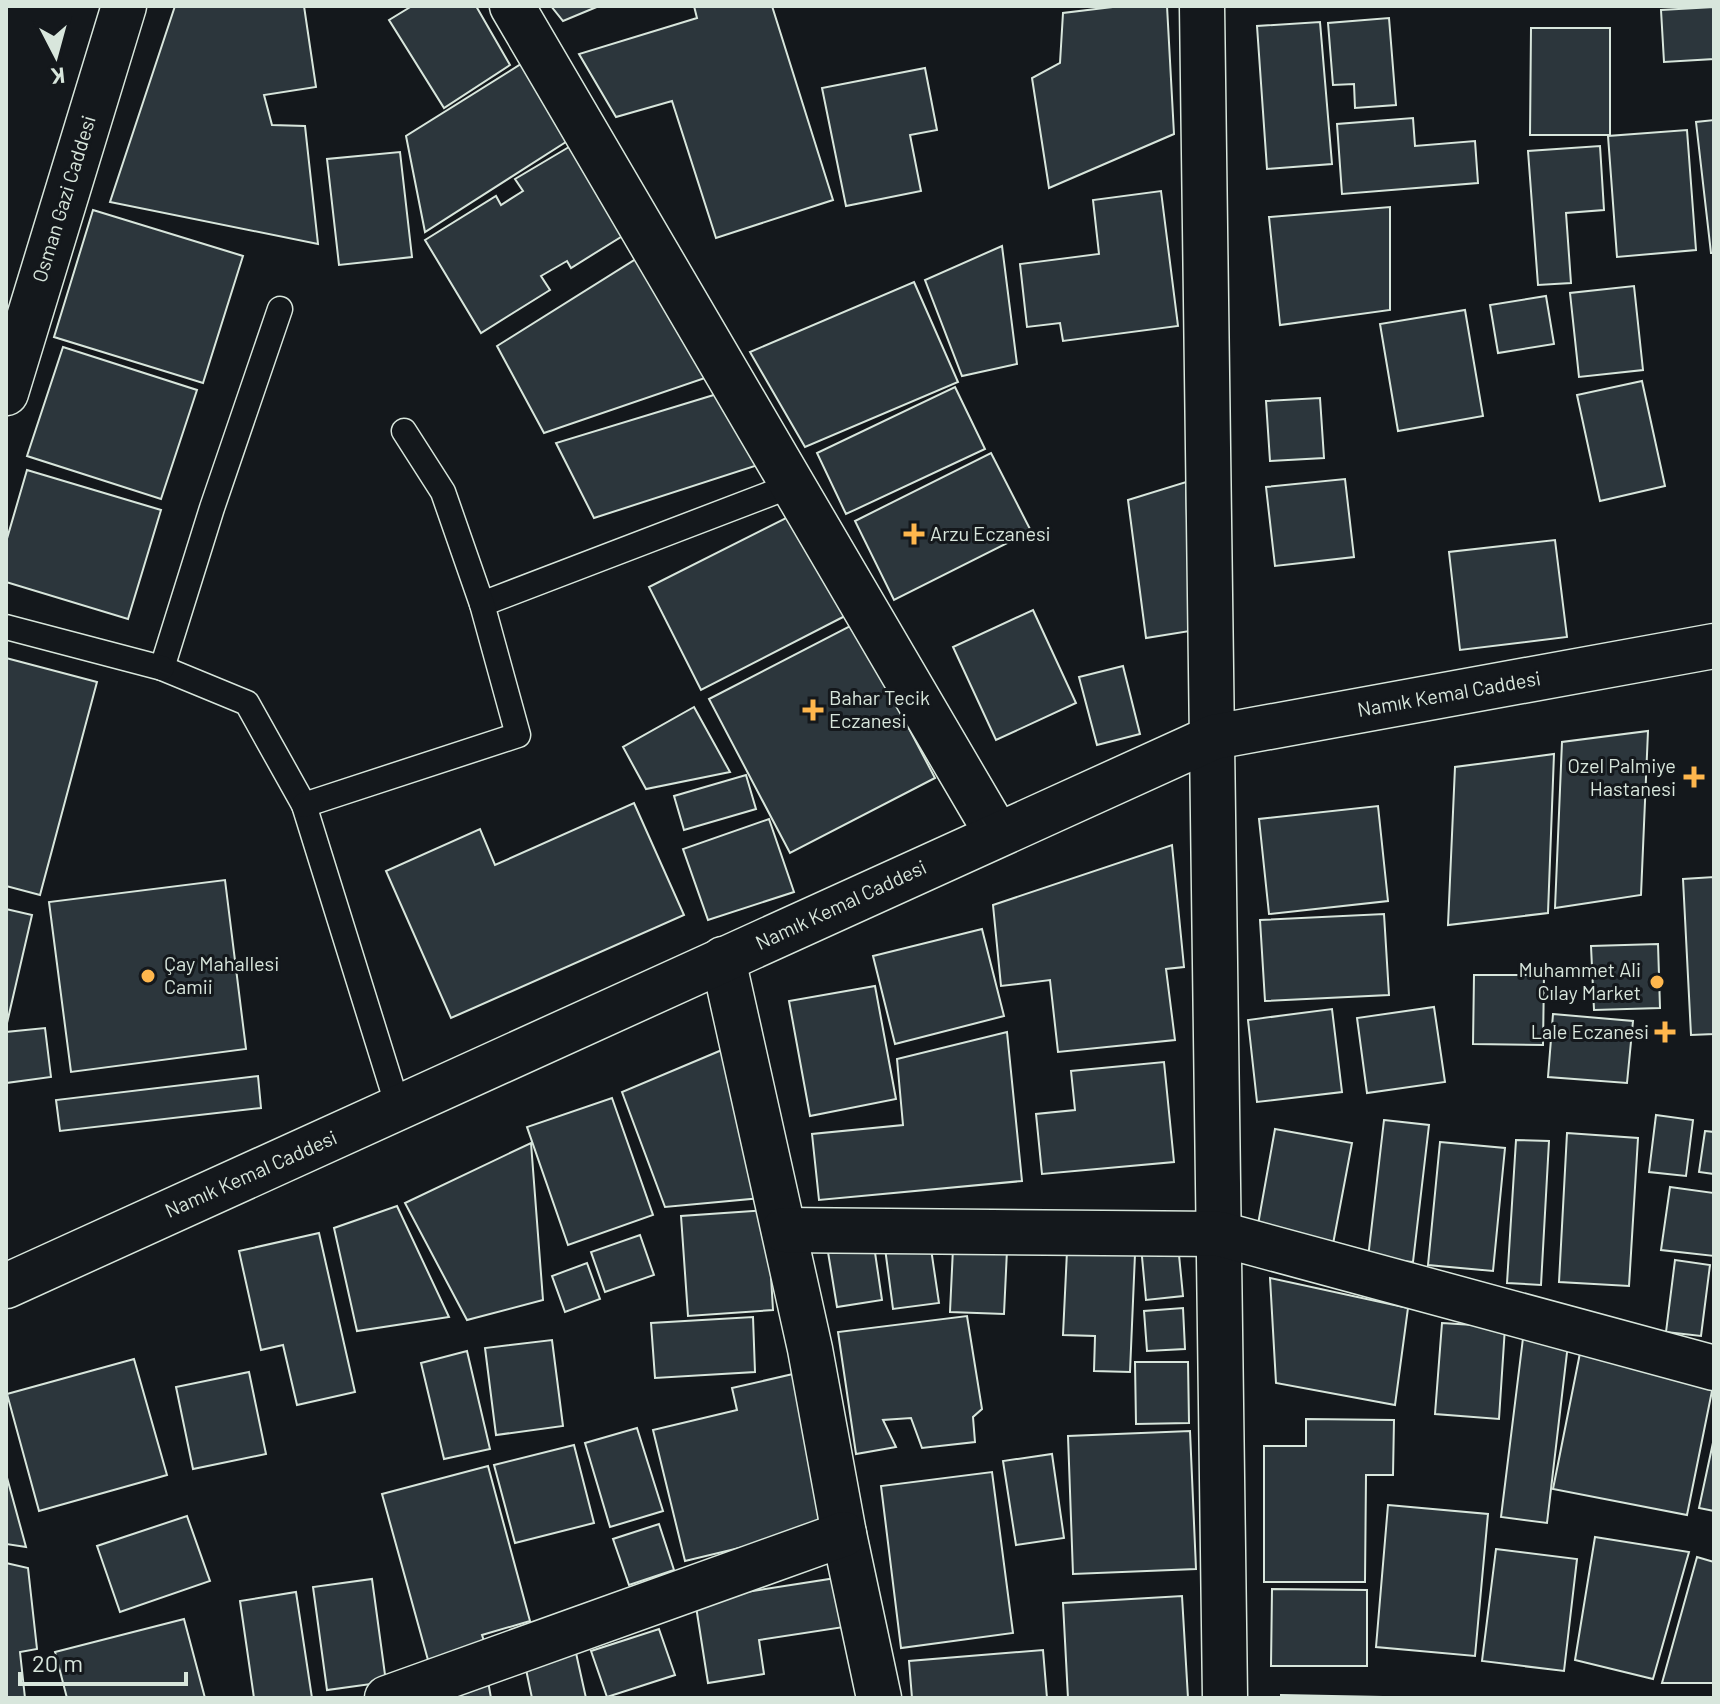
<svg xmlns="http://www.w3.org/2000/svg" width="1720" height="1704" font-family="Barlow,sans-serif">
<rect width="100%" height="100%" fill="#14181c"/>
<g fill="#2c363c" stroke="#d8e6dc" stroke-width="2">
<polygon points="175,6 304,6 316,87 264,95 272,125 305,126 318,244 110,202"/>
<polygon points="412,6 476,6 510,65 444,108 389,20"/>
<polygon points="551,6 599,6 563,21"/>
<polygon points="694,6 772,6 833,200 716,238 672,101 616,117 579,54 697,18"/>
<polygon points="1121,6 1167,6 1174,134 1049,188 1032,78 1060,63 1063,13"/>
<polygon points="1714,7 1714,59 1664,62 1661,10"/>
<polygon points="1389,18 1396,105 1355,108 1354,84 1333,85 1328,23"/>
<polygon points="1320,22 1332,164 1267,169 1257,26"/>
<polygon points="1531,28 1610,28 1610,135 1530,135"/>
<polygon points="521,64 569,140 425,232 406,136"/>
<polygon points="925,68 937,130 910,135 921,191 846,206 822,88"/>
<polygon points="1413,118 1415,146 1475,141 1478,183 1342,194 1337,124"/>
<polygon points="1714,120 1714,253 1711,253 1696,122"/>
<polygon points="1687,130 1696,250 1617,257 1608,136"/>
<polygon points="574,144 629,232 571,268 567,261 541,276 550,290 481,333 425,240 496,196 501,205 523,191 515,179"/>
<polygon points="1600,146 1604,210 1566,213 1571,283 1538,285 1528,151"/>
<polygon points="400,152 412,257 339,265 327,159"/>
<polygon points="1161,191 1178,326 1063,341 1060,323 1027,327 1020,264 1099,254 1093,200"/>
<polygon points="1390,207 1390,310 1280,325 1269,217"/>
<polygon points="93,210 243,256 203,383 54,337"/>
<polygon points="1002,246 1017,364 962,376 925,280"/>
<polygon points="636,259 705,378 544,433 497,346"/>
<polygon points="914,282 958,382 805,447 750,352"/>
<polygon points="1634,286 1643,370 1579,377 1570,293"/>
<polygon points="1546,296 1554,344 1498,353 1490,305"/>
<polygon points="1465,310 1483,416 1398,431 1380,324"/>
<polygon points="63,347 197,390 161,499 27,456"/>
<polygon points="1642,381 1665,486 1600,501 1577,395"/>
<polygon points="955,387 985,449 846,514 817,453"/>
<polygon points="717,394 758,465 594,518 556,443"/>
<polygon points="1320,398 1324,458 1270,461 1266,401"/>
<polygon points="991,453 1031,531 894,600 855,521"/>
<polygon points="27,470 161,510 128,619 6,582 6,542"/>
<polygon points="1345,479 1354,557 1275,566 1266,487"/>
<polygon points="1186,482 1190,631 1146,638 1128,500"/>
<polygon points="794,514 845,616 701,690 649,587"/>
<polygon points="1555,540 1567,637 1460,650 1449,552"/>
<polygon points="1033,610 1076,703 996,740 953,647"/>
<polygon points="854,624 935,778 790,853 709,699"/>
<polygon points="6,658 97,682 40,895 6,886"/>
<polygon points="1123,666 1140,734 1097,745 1079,677"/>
<polygon points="694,707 730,772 646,789 623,747"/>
<polygon points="1648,731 1641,895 1555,908 1562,742"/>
<polygon points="1554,754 1548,913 1448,925 1455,767"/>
<polygon points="746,775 756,809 684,830 674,796"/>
<polygon points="634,803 684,915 451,1018 386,871 480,829 495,865"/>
<polygon points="1378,806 1388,901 1269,914 1259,819"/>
<polygon points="769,819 794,892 708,920 683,849"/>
<polygon points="1172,845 1184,967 1166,969 1175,1040 1058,1052 1050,980 1001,986 993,905"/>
<polygon points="1714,877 1714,1034 1691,1035 1683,879"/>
<polygon points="225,880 246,1049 71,1072 49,902"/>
<polygon points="6,909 32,915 7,1023 6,1023"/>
<polygon points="1384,914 1389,995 1265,1001 1260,920"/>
<polygon points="982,929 1004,1016 895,1044 873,956"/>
<polygon points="1658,944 1660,1008 1594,1010 1591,946"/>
<polygon points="1474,975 1544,975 1543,1045 1473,1044"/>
<polygon points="875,986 896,1099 810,1116 789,1001"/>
<polygon points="1434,1007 1445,1082 1367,1093 1357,1018"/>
<polygon points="1332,1009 1342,1092 1257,1102 1248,1020"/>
<polygon points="1553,1014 1633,1021 1627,1083 1548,1077"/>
<polygon points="45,1028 51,1077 6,1083 6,1032"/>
<polygon points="1007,1032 1022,1181 819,1200 812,1134 903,1125 897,1059"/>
<polygon points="729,1047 761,1198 665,1207 622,1092"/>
<polygon points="1164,1062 1174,1162 1042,1174 1036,1114 1075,1110 1071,1071"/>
<polygon points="258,1076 261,1108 60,1131 56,1100"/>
<polygon points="612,1098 653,1215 568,1245 527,1127"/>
<polygon points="1656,1115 1693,1120 1686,1176 1649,1172"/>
<polygon points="1384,1120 1429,1125 1413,1262 1368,1258"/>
<polygon points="1275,1129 1352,1143 1333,1244 1257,1230"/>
<polygon points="1705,1131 1714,1132 1714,1174 1699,1172"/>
<polygon points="1567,1133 1638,1138 1629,1286 1559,1282"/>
<polygon points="1516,1140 1549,1141 1541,1285 1507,1283"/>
<polygon points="1440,1142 1505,1148 1493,1271 1428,1265"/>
<polygon points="531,1143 543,1300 467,1320 405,1203"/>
<polygon points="1670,1187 1714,1193 1714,1256 1661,1250"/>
<polygon points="397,1206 449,1317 357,1331 334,1228"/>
<polygon points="767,1210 773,1310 688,1316 681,1216"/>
<polygon points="319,1233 355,1392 297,1405 283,1345 261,1350 239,1251"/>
<polygon points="640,1235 654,1275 605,1292 591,1252"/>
<polygon points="873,1239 882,1300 837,1307 827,1246"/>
<polygon points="930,1242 939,1303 893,1309 885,1248"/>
<polygon points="1141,1246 1179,1255 1183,1296 1146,1300"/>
<polygon points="953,1248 1007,1250 1004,1314 950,1312"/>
<polygon points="1067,1251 1135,1254 1130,1372 1094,1371 1095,1336 1063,1335"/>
<polygon points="1675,1260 1710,1265 1701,1336 1666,1332"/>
<polygon points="587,1263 600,1299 565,1312 552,1276"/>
<polygon points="1270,1278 1408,1308 1395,1405 1276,1383"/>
<polygon points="1183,1308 1185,1349 1147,1351 1144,1311"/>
<polygon points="967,1316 982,1409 973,1417 975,1442 922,1448 911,1418 883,1420 896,1447 856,1454 838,1332"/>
<polygon points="753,1317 755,1372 655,1378 651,1323"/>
<polygon points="1442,1323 1505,1327 1499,1419 1435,1414"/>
<polygon points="1523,1338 1568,1344 1547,1523 1501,1517"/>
<polygon points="552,1340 563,1426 496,1435 485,1348"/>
<polygon points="467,1351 490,1449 444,1459 421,1363"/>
<polygon points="1580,1353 1714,1381 1687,1515 1553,1489"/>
<polygon points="134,1359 167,1475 39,1511 7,1394"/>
<polygon points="1135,1362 1188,1362 1189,1423 1136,1424"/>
<polygon points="249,1372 266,1454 193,1469 176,1387"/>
<polygon points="793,1374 830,1526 685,1561 653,1430 737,1410 732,1388"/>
<polygon points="1306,1419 1394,1420 1393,1475 1366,1475 1365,1582 1264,1582 1264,1446 1306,1446"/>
<polygon points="637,1428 663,1511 610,1527 585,1443"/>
<polygon points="1190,1431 1196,1569 1073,1574 1068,1436"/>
<polygon points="1714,1438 1714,1511 1699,1508"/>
<polygon points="574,1445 594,1523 515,1543 494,1465"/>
<polygon points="1052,1454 1064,1538 1016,1545 1003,1461"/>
<polygon points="488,1466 530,1621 482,1635 485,1644 428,1660 382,1494"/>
<polygon points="992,1472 1013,1633 901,1648 881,1486"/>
<polygon points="6,1474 26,1547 6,1544"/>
<polygon points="1388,1505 1488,1514 1475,1656 1376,1647"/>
<polygon points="187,1516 210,1581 120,1612 97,1546"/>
<polygon points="659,1524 674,1570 629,1585 613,1539"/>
<polygon points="1595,1537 1689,1552 1653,1679 1575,1660"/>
<polygon points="1496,1549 1577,1559 1564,1671 1482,1661"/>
<polygon points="1697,1557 1714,1562 1714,1683 1662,1683"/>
<polygon points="6,1563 28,1568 37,1649 20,1652 25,1698 6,1698"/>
<polygon points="836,1578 844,1627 759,1640 764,1674 708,1683 695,1600"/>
<polygon points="372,1579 386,1682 327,1690 313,1587"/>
<polygon points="1272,1589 1367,1590 1367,1666 1271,1666"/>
<polygon points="296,1592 312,1698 254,1698 240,1601"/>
<polygon points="1182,1596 1188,1698 1068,1698 1063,1603"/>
<polygon points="184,1619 205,1698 67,1698 55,1652"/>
<polygon points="659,1629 675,1675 607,1697 591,1651"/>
<polygon points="574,1644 586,1698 532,1698 523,1655"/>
<polygon points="1043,1650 1047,1698 912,1698 909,1661"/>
<polygon points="488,1681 491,1698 431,1698"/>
<polygon points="1281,1695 1382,1697 1382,1698 1281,1698"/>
</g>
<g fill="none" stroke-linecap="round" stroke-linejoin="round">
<defs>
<g id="lane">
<polyline points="280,309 212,508 162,668 247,703 304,805 398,1107"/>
<polyline points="482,604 793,485"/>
<polyline points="6,627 162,668"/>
<polyline points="304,805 518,735 482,604 443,492 404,431"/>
</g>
<g id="street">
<polyline points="512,6 997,834"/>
<polyline points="1202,6 1225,1698"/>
<polyline points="6,393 124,6"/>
<polyline points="723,959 810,1349 844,1534 879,1698"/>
<polyline points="784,1230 1220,1234 1714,1368"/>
<polyline points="6,1286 1214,737 1714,646"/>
<polyline points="387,1698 844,1534"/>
</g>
</defs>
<use href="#lane" stroke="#d8e6dc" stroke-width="27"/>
<use href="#street" stroke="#d8e6dc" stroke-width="47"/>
<use href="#lane" stroke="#14181c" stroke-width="24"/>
<use href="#street" stroke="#14181c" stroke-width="44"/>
</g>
<g fill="#ffb74d" stroke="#14181c" stroke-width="3">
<path d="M910 522h8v8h8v8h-8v8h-8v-8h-8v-8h8z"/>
<path d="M809 698h8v8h8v8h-8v8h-8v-8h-8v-8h8z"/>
<path d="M1690 765h8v8h8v8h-8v8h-8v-8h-8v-8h8z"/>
<circle cx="148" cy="976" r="8"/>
<circle cx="1657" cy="982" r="8"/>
<path d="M1661 1020h8v8h8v8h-8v8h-8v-8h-8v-8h8z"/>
</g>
<g text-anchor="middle" stroke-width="6" stroke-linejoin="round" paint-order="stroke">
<g font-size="20" fill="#d8e6dc" stroke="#14181c">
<text transform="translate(64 199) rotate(-73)" y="7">Osman Gazi Caddesi</text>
<text transform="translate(1449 694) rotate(-10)" y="7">Namık Kemal Caddesi</text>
<text transform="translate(841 905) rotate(-25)" y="7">Namık Kemal Caddesi</text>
<text transform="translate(251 1174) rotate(-24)" y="7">Namık Kemal Caddesi</text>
</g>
<g font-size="20" fill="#d8e6dc" stroke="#14181c" text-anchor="start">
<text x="930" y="541">Arzu Eczanesi</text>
<text x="829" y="705">Bahar Tecik<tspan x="829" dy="23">Eczanesi</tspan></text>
<text x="1676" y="773" text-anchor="end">Ozel Palmiye<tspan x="1676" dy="23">Hastanesi</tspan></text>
<text x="164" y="971">Çay Mahallesi<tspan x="164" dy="23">Camii</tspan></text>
<text x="1641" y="977" text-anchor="end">Muhammet Ali<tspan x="1641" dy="23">Cılay Market</tspan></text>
<text x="1649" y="1039" text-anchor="end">Lale Eczanesi</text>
</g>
</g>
<rect width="1720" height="1704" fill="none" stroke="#d8e6dc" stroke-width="16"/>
<g transform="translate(56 56) rotate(174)" stroke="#14181c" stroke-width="6" paint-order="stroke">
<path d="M0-6L14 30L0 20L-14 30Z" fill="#d8e6dc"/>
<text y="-12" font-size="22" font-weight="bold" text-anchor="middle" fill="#d8e6dc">K</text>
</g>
<path d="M20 1672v12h166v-12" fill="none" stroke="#d8e6dc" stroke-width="4"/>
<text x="32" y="1672" font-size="24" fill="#d8e6dc" stroke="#14181c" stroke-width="6" paint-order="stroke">20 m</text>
</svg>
